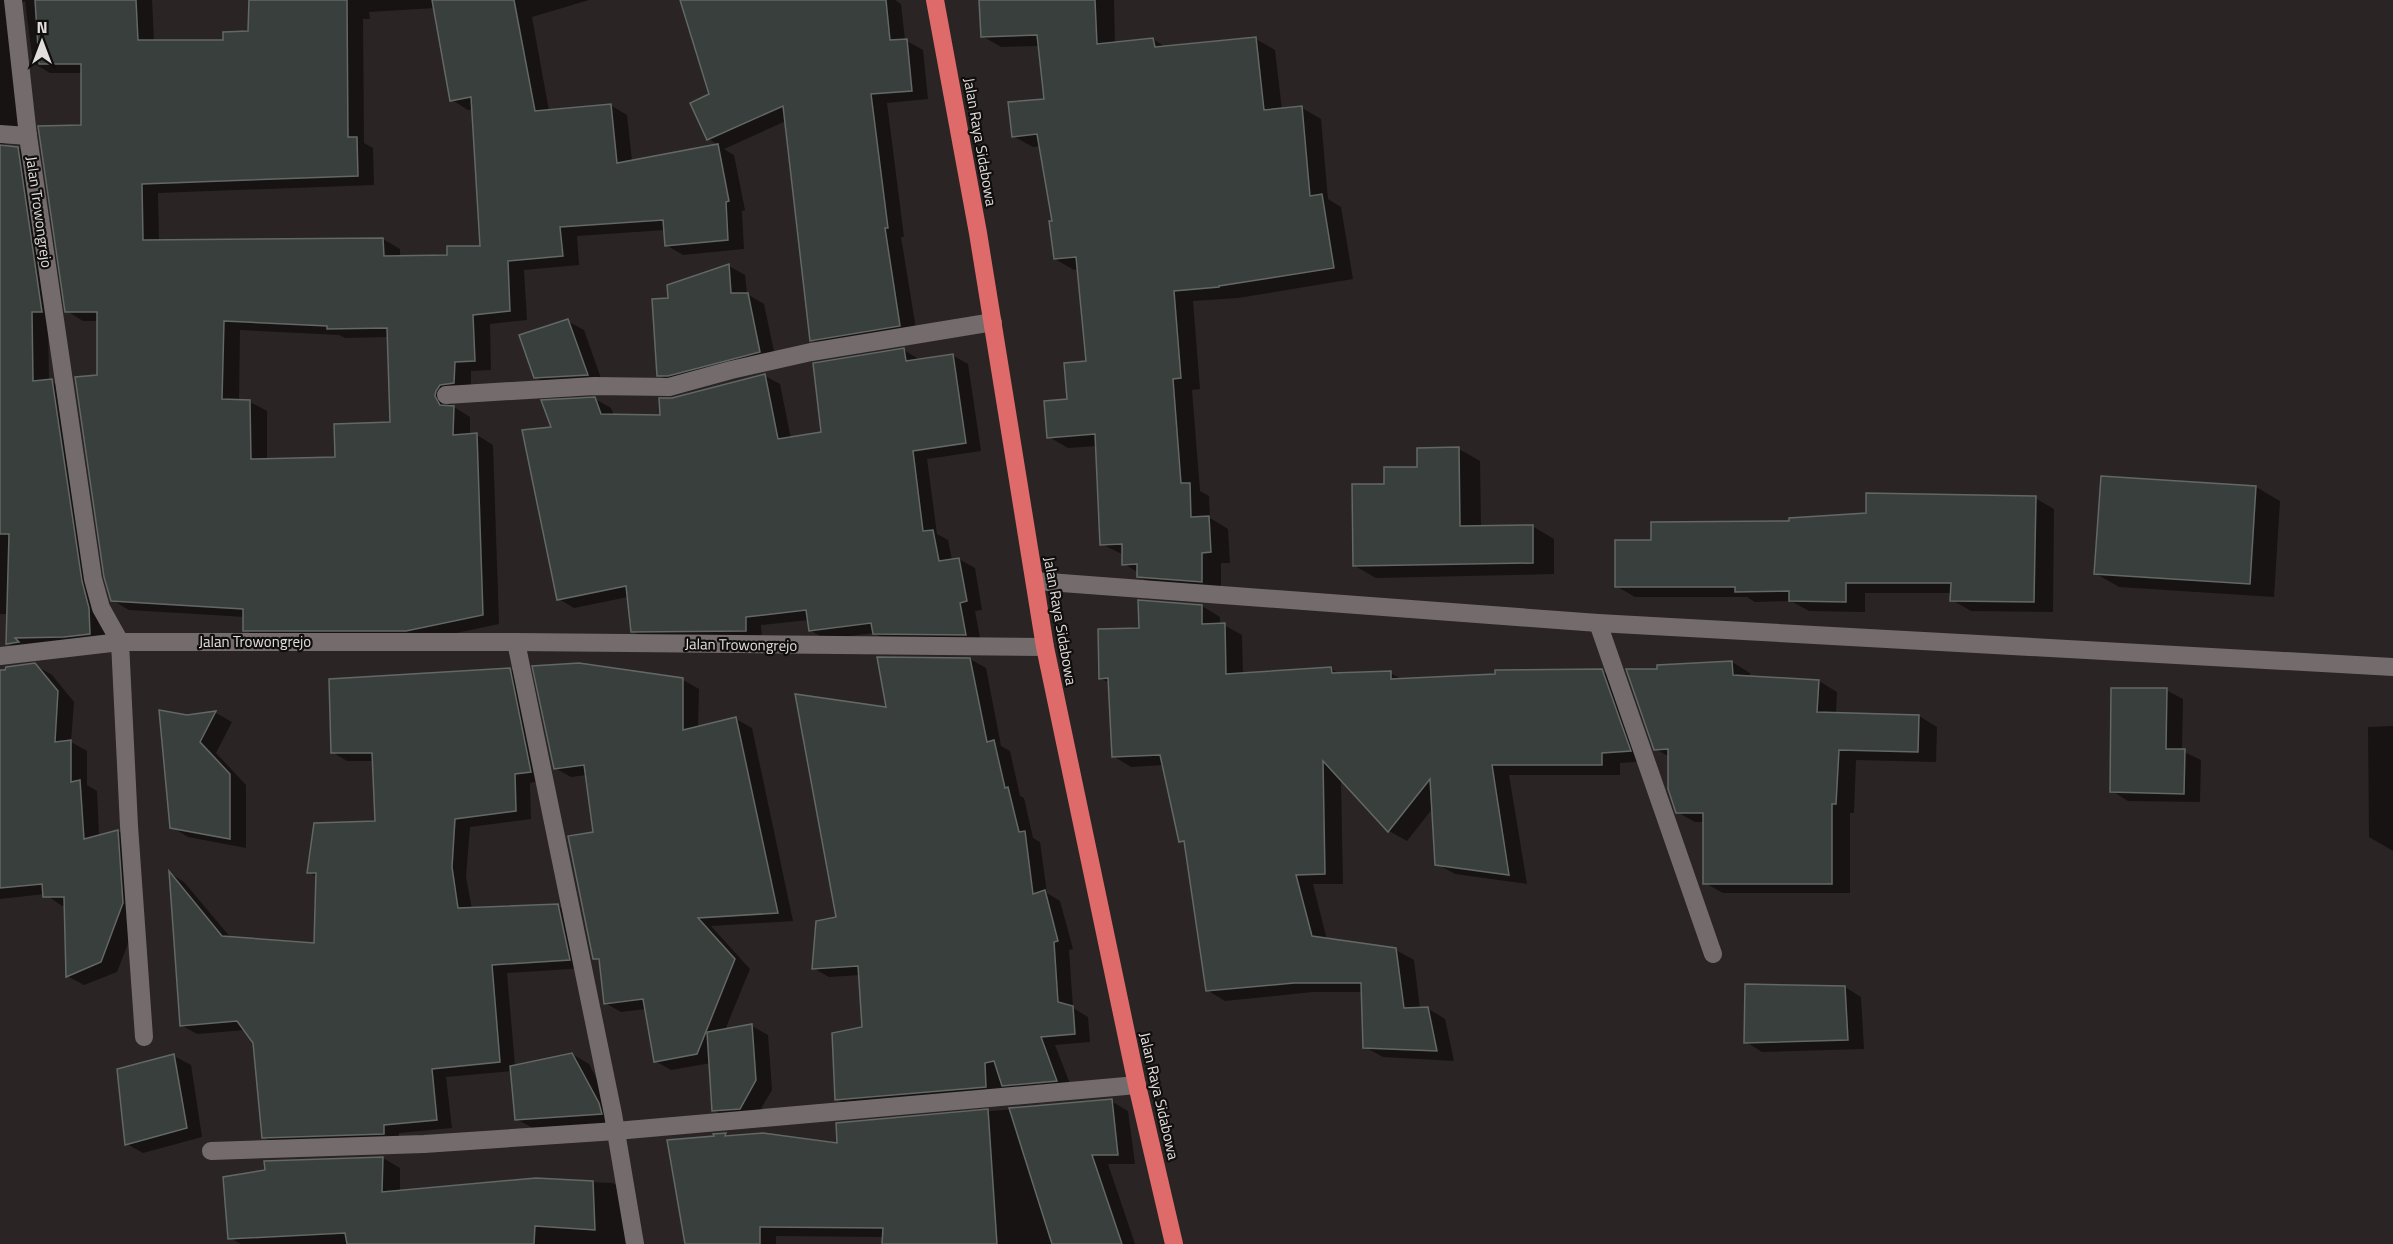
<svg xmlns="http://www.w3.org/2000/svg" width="2393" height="1244" font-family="'Titillium Web',sans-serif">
<rect width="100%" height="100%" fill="#2b2424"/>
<g fill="#0007" fill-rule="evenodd">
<path d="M0 0H152L154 41H225L250 33 251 0H589L532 17 549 111 610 105 627 115 632 161 718 145 709 139 692 104 710 95 681 0H895L901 4 905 40 923 50 928 99 887 103 904 237H901L917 335 828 349 812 340 786 121 724 149 734 155 745 210 742 211 744 249 683 255 666 245 665 230 577 236 579 265 524 270 527 320 490 324 491 370 471 371V392L457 394 451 405 470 417V435H477L493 445 499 624 423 640H262L245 630V617L129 610 112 600 99 377V321H83L67 311 82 127V73H50L33 63 25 1 19 4 22 132 12 133 5 144 6 147 18 148 35 158 48 321 49 381 69 390 106 619V643L24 653 8 643V614H0ZM435 8 452 100 468 110 474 109 481 248 448 256 400 257V249L383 239 159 242 158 193 374 185 373 148 364 143 363 19H370L369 12ZM240 330 339 335 345 338 389 337 391 424 337 458 267 460V411L250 402 239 401Z"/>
<polygon points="981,0 1114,0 1115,44 1153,39 1167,48 1256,39 1275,50 1282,110 1302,108 1321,119 1328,199 1341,207 1353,279 1238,298 1193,301 1200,389 1192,390 1200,491 1209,496 1210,518 1228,529 1230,563 1221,563 1221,592 1158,588 1139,576 1139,573 1124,564 1124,555 1101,544 1097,446 1068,448 1049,437 1088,363 1078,269 1074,270 1055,259 1054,222 1041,146 1033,147 1013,136 1046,100 1040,46 1001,47 982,36"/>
<polygon points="729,266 745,275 747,294 764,304 776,361 675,384 659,375 669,299 669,286"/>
<polygon points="567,321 584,330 603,384 552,387 535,377"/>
<polygon points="904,350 920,360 952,355 968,364 981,451 927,459 937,534 948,540 952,560 959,559 975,568 982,610 975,611 981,643 890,642 874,633 825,639 810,630 809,620 761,625 762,639 648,640 632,631 628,597 574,608 559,599 553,429 595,399 611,408 614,416 662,417 672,399 765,376 780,384 791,439 823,433"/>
<polygon points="1459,449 1480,461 1481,527 1532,526 1554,539 1554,574 1376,578 1355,566 1385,485"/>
<polygon points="2256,487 2280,501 2274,597 2119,587 2095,573"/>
<polygon points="2035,498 2054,509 2053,612 1971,611 1952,600 1952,593 1865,593 1865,612 1809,611 1791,601 1755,602 1747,597 1635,597 1616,586 1652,541 1791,522"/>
<polygon points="1202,606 1220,617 1220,625 1224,625 1242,635 1243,675 1331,669 1340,674 1390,673 1403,680 1602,671 1620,681 1648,761 1620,763 1620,775 1509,775 1527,884 1455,874 1437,864 1433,808 1407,841 1389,831 1341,778 1343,884 1313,884 1327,940 1396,950 1414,960 1420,1009 1427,1008 1445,1019 1454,1061 1383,1057 1365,1047 1363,992 1313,992 1225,1001 1207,990 1186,844 1181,841 1164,765 1131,767 1113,756 1109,683 1100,678 1141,630"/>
<polygon points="970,659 986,668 1001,746 1010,751 1020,796 1024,798 1033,838 1040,842 1047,893 1060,901 1073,949 1069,950 1073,1008 1088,1017 1090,1042 1055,1045 1072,1089 852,1108 837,1099 864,1029 860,975 829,977 813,968 838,919 887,709"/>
<polygon points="1732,662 1750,673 1750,678 1819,681 1837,692 1836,714 1919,716 1937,727 1936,762 1856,760 1854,813 1850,813 1850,893 1723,893 1705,883 1705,822 1695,822 1677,812 1670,757 1655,749 1659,670"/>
<polygon points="35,665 52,675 74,702 71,742 87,751 87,785 97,791 99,836 118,831 134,841 140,913 117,972 84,985 67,976 66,906 62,906 45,894 0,899 0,672"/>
<polygon points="509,669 525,678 546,780 530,783 531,819 470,827 466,877 472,909 558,906 574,915 585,968 507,973 515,1066 572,1054 589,1064 615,1114 617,1123 533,1128 516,1119 512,1071 446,1077 452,1128 399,1133 399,1142 279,1146 263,1137 255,1043 245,1030 197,1034 181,1025 171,874 184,882 231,938 315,944 317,877 308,872 376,822 374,761 347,761 332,752"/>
<polygon points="683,680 699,689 698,728 736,719 752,728 793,921 711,926 750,969 725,1030 752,1026 768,1035 772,1090 756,1117 730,1120 714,1110 711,1063 671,1070 655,1061 646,1009 621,1012 605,1003 601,962 594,958 595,834 587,775 571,777 555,768"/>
<polygon points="2166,690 2183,699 2182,751 2201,760 2200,802 2128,801 2112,791"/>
<polygon points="216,713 232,722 216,753 246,785 246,848 188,837 172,827 187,716"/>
<polygon points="2393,726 2393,851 2369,837 2368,727"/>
<polygon points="1845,987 1861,997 1864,1049 1762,1052 1746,1042"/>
<polygon points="174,1056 191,1065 202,1137 143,1153 127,1144"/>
<polygon points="1111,1101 1128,1111 1135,1164 1108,1164 1135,1244 883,1244 884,1237 776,1236 776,1244 687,1244 715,1135 726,1134 731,1137 839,1144 838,1124"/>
<polygon points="383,1158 400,1168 400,1192 536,1180 613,1183 630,1193 634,1244 241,1244 230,1238 267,1172 266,1162"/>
</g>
<g fill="#393f3c" stroke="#626865" stroke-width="1.5" fill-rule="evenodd">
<path d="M35 0H136L138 40H223V32L248 31 249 0H347L348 137H357L358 176 142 184 143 240 383 238 384 256 447 255V246H480L471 97 450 101 432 0H514L535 111 611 104 617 163 718 144 729 201 726 202 728 240 665 246 663 220 560 227 563 256 508 261 510 311 473 315 475 361 455 362 454 383 440 385 436 391 435 396 440 405 454 406 453 435 477 433 483 615 406 631H243V609L111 601 104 577 75 377 97 375V312H65L38 126 81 125V64H39ZM224 321 327 326V329L387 328 390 422 334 424 335 457 251 459 250 400 222 399Z"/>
<polygon points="680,0 886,0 890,40 907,39 912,91 871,94 888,228 885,228 900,326 810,341 783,106 707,140 690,103 709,94"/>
<polygon points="979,0 1095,0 1097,44 1153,38 1155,47 1256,37 1264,110 1302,106 1310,196 1322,194 1334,268 1219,286 1219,287 1174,291 1181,378 1173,379 1181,483 1190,483 1191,517 1209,516 1211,552 1202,553 1202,582 1137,577 1137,564 1122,565 1122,544 1100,545 1095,434 1047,438 1044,401 1067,399 1064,363 1086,361 1076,257 1054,259 1049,221 1052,221 1037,134 1012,137 1008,102 1044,99 1037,35 981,37"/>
<polygon points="0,145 18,147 42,312 32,312 33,381 52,379 82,581 89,608 90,634 64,637 15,638 19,642 6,644 9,534 0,534"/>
<polygon points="729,264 731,293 748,293 760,352 668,376 657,376 652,299 668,298 667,285"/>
<polygon points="568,319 588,375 534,378 519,335"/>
<polygon points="904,348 906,361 953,354 966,443 913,451 923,531 933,530 939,561 959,558 967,601 960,603 966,635 873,634 871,623 809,631 806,610 746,617 746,631 631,632 626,586 557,600 522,430 551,427 541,400 595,397 601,414 660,415 659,398 672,398 765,374 778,439 821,432 813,363"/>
<polygon points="1459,447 1460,526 1533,525 1533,563 1353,566 1352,484 1384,484 1384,467 1417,467 1417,448"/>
<polygon points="2101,476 2256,486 2250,584 2094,574"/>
<polygon points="1866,493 2036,496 2034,602 1950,601 1951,583 1846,583 1846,602 1789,601 1789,591 1735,592 1735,587 1615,587 1615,540 1651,540 1651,522 1789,521 1789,518 1866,513"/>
<polygon points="1138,600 1202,605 1202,624 1225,623 1226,674 1331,667 1332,673 1391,671 1391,679 1495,674 1495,670 1602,669 1631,751 1602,753 1602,765 1492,765 1509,875 1435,865 1430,779 1388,832 1323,761 1325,874 1296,875 1312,936 1396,948 1404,1008 1428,1007 1437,1051 1363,1048 1361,983 1294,983 1206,991 1184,841 1179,842 1160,755 1112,757 1108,678 1099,679 1098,629 1139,628"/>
<polygon points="877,657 970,658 987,742 994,740 1005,788 1008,787 1019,832 1025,831 1033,894 1045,890 1058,941 1054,942 1058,1002 1073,1006 1075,1034 1041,1037 1057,1081 1002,1086 994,1061 985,1063 986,1087 835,1100 832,1033 862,1027 858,966 812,969 816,921 836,917 795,694 886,707"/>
<polygon points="1732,661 1733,675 1819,680 1817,712 1919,715 1918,752 1839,750 1836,804 1832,804 1832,884 1703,884 1703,813 1676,813 1668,789 1668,749 1654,750 1626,669 1657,669 1657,665"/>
<polygon points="35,663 58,691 55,742 71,740 71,782 80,780 84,839 118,830 123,903 101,962 66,977 64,897 43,897 42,884 0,888 0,670 5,670 6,667"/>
<polygon points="579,663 683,678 683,730 736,717 778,913 698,918 735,959 697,1054 654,1062 643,999 604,1004 599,959 593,959 568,836 593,832 584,765 554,769 532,666"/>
<polygon points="510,668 531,772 515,774 516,811 455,819 452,867 458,908 558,904 570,960 492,965 500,1062 432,1069 437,1120 384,1125 384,1134 262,1138 253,1043 237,1021 180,1026 169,871 222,936 314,943 316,873 307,873 314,823 375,821 372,753 331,753 329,679"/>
<polygon points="2111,688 2167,688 2166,749 2185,749 2184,794 2110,792"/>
<polygon points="159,710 187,715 216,711 200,742 230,774 230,839 170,828"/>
<polygon points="1745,984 1845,986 1848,1040 1744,1043"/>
<polygon points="752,1024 756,1080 740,1109 712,1111 707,1032"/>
<polygon points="572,1053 599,1103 602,1114 515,1120 510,1066"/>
<polygon points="174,1054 187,1128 125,1145 117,1069"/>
<polygon points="1112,1099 1118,1155 1092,1155 1122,1244 1052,1244 1009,1108"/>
<polygon points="988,1109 997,1244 882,1244 883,1228 760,1227 760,1244 685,1244 667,1140 714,1136 713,1134 726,1133 725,1136 763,1133 837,1143 836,1123"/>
<polygon points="383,1157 382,1192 536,1178 593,1181 595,1230 535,1226 534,1244 347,1244 345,1233 228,1239 223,1177 265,1170 264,1161"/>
</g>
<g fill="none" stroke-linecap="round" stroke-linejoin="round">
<g stroke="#746c6c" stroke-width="18">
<polyline points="13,0 28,136 93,579 101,608 120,642 516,642 1045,647"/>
<polyline points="0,134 28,136"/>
<polyline points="446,395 594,386 669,387 731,370 811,352 993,322"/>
<polyline points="1035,581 1598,623 2393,667"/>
<polyline points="1598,623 1713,954"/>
<polyline points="516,642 613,1114 635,1244"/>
<polyline points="0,656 120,642 129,826 144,1037"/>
<polyline points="211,1151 424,1144 616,1131 1137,1085"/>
</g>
<polyline stroke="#df6a6a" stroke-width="18" points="935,0 978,233 1045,647 1137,1085 1174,1244"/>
</g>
<g text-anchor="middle" stroke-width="4.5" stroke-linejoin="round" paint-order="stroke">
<g font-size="15" fill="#e3dede" stroke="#110e0e">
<text transform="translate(980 142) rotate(80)" y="5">Jalan Raya Sidabowa</text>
<text transform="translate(39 212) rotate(82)" y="5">Jalan Trowongrejo</text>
<text transform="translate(1060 621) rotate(80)" y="5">Jalan Raya Sidabowa</text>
<text x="255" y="647">Jalan Trowongrejo</text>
<text transform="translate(741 645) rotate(1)" y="5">Jalan Trowongrejo</text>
<text transform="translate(1159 1096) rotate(77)" y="5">Jalan Raya Sidabowa</text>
</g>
</g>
<g transform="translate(42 42)" stroke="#110e0e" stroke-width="4.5" paint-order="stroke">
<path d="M0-4.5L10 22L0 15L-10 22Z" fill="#e3dede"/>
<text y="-9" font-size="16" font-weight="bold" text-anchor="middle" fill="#e3dede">N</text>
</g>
</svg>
